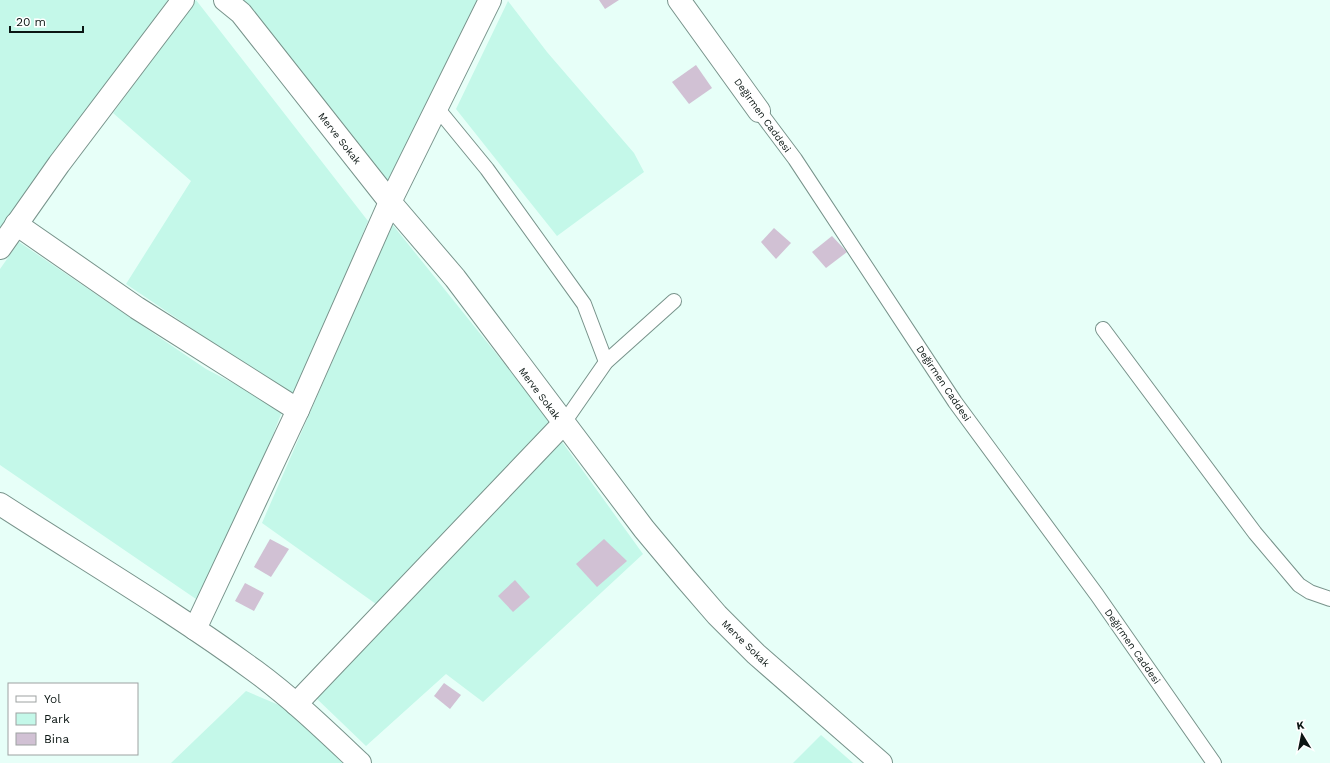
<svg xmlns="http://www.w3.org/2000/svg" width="1330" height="763" font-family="'Work Sans',sans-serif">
<rect width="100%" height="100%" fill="#e7fff8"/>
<g fill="#c4f8e9">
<polygon points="0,0 168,0 0,231"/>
<polygon points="196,0 368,221 295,398 126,284 191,181 113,113"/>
<polygon points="238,0 480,0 387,187"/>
<polygon points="508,1 547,52 634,153 644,172 557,236 456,109"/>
<polygon points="392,224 552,423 376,604 262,523"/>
<polygon points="19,242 206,369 283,409 244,510 196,599 0,465 0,269"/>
<polygon points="560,439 643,554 483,702 446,674 366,746 315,697"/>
<polygon points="246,691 286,708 343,763 171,763"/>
<polygon points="821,735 853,763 793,763"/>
</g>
<g fill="#d1c1d4">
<polygon points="599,0 619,0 605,9"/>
<polygon points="696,65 712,88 689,104 672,82"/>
<polygon points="774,228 791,243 776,259 761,242"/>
<polygon points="832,236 847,252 826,268 812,252"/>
<polygon points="270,539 289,549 271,577 254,567"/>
<polygon points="604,539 627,561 597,587 576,564"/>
<polygon points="515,580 530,597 513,612 498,596"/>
<polygon points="245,583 264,593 254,611 235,601"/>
<polygon points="444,683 461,695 450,709 434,696"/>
</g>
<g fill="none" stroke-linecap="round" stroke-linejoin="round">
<defs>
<g id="service">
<polyline points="437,108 487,169 584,304 606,362"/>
<polyline points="759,111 795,159 955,402 1097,595 1214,763"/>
<polyline points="1103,329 1255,533 1299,585 1310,592 1330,599"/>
<polyline points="563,424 606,362 674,301"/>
</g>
<g id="minor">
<polyline points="225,0 241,13 390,202 455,278 644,529 685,578 717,615 756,654 881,763"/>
<polyline points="679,0 759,111"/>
<polyline points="16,224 137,308 298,410"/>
<polyline points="0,248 59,164 183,0"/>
<path d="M0 504C85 559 173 611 255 671 293 699 326 731 360 763"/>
<polyline points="195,629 298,410 390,202 490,0"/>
<polyline points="296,704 563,424"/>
</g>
</defs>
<use href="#service" stroke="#78938b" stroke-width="16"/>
<use href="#minor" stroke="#78938b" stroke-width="24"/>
<use href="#service" stroke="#fff" stroke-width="14"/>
<use href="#minor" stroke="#fff" stroke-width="22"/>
</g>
<g text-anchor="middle" stroke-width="3.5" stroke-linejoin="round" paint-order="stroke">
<g font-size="10" fill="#0b1613" stroke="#fff">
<text transform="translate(763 115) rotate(54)" y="4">Değirmen Caddesi</text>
<text transform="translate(340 138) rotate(52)" y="4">Merve Sokak</text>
<text transform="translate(944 383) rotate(56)" y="4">Değirmen Caddesi</text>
<text transform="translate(540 393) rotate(53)" y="4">Merve Sokak</text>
<text transform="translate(746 643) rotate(44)" y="4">Merve Sokak</text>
<text transform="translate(1133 646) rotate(55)" y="4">Değirmen Caddesi</text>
</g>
</g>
<rect x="8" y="683" width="130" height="72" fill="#ffffff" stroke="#9da2a1"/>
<rect x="16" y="696" width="20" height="6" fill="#ffffff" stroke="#9da2a1"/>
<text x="44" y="703" font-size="12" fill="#0b1613">Yol</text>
<rect x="16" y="713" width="20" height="12" fill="#c4f8e9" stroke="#9da2a1"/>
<text x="44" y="723" font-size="12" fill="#0b1613">Park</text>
<rect x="16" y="733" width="20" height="12" fill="#d1c1d4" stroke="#9da2a1"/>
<text x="44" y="743" font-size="12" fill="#0b1613">Bina</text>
<g transform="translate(1302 735) rotate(350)" stroke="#ffffff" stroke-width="3" paint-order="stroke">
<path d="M0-3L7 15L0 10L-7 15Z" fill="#0b1613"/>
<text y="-6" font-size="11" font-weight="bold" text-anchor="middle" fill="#0b1613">K</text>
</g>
<path d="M10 26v6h73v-6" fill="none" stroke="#0b1613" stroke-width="2"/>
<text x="16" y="26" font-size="12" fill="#0b1613" stroke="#ffffff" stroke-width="3" paint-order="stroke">20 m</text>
</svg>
